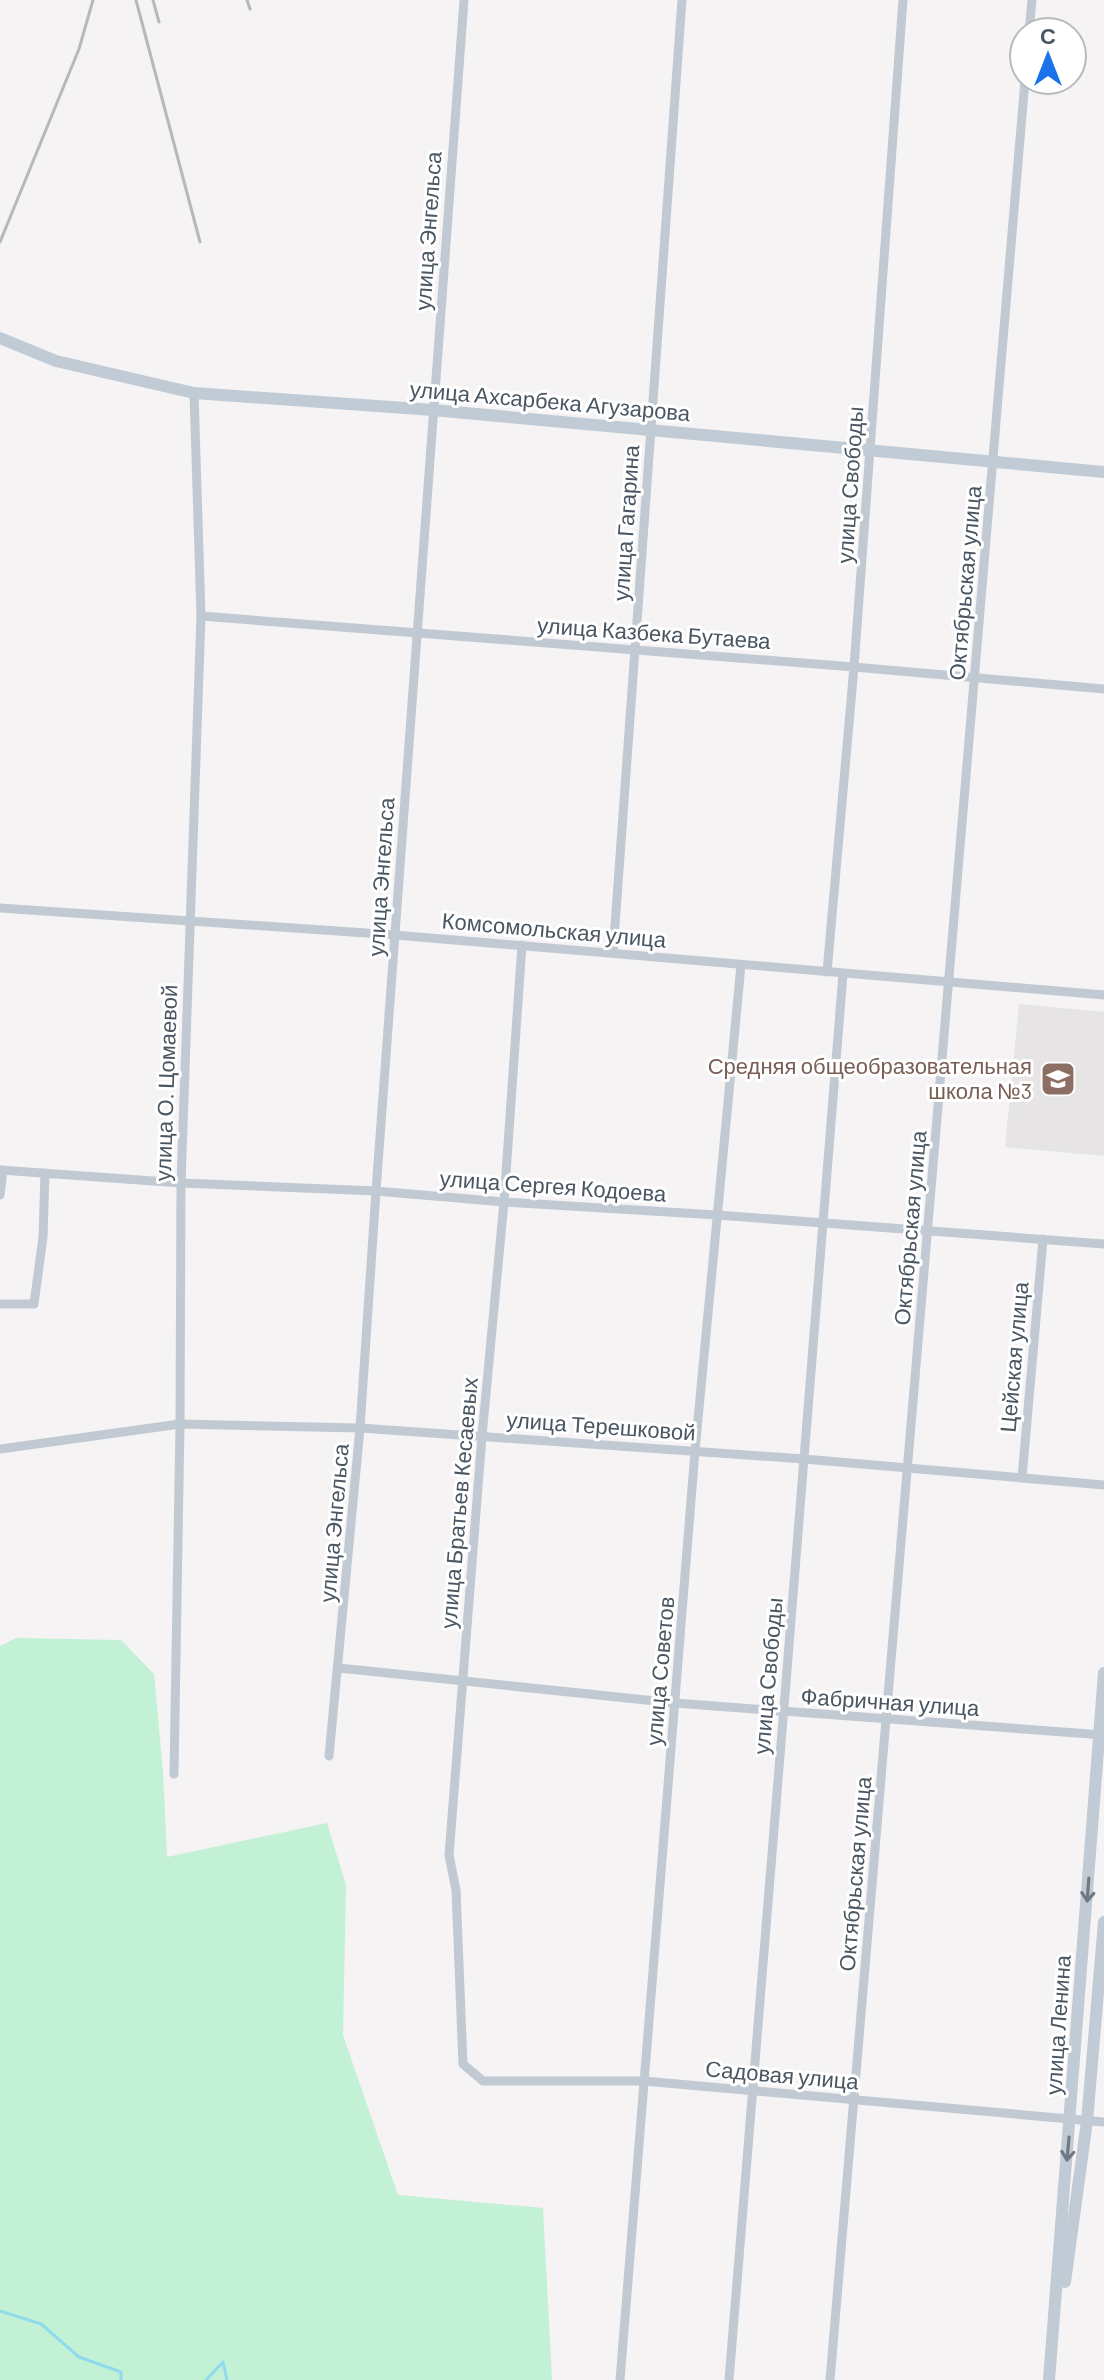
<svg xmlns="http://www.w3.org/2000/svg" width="1104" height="2380" font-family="Barlow,sans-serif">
<rect width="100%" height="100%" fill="#f5f3f3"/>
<polygon fill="#e6e4e5" points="1019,1004 1104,1012 1104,1156 1005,1147"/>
<polygon fill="#c3f1d5" points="16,1638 121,1640 154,1674 163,1771 167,1857 327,1823 346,1885 343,2035 398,2195 543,2208 552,2380 0,2380 0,1646"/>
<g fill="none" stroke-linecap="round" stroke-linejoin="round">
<g stroke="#90daee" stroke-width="3">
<polyline points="0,2311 41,2324 79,2357 121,2372 121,2380"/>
<polyline points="206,2380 223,2362 227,2380"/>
</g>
<g stroke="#c1cad2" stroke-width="9">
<polyline points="1029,32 1032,0"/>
<polyline points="201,616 854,667 1104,689"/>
<polyline points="0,908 395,935 1104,995"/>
<polyline points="522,945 504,1202 482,1436 449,1855 456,1890 463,2064 483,2081 644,2081 1104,2122"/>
<polyline points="613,953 682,0"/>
<polyline points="827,972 854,667 903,0"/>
<polyline points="0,1170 181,1183 376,1191 504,1202 717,1215 1104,1244"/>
<polyline points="0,1195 3,1170"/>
<polyline points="0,1304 34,1304 43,1237 45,1173"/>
<polyline points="0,1449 180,1424 360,1428 804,1459 1104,1485"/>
<polyline points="1022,1478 1043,1239"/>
<polyline points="339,1668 675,1703 1104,1735"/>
<polyline points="329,1756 360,1428 376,1191 464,0"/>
<polyline points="174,1774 180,1424 181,1183 201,616 194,393"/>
<polyline points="620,2380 695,1451 741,965"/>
<path d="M729 2380C770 1912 803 1442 843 974"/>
<polyline points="830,2380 1025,80"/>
</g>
<g stroke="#c1cbd6" stroke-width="12">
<polyline points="0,338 56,361 194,393 433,410 1104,472"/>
<polyline points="1065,2282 1087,2121 1104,1922"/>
<polyline points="1049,2380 1104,1673"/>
</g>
<g stroke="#b5b8bd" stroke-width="3">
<polyline points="136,0 200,242"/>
<polyline points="153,0 159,22"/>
<polyline points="247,0 250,9"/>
<polyline points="0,242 79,49 93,0"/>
</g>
</g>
<defs><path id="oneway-shaft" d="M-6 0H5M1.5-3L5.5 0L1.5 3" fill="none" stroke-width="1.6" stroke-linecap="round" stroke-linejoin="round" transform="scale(2)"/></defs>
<g stroke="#6e7984">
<use href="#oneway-shaft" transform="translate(1088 1890) rotate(94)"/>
<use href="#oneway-shaft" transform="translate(1068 2149) rotate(95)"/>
</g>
<defs>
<symbol id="school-square" viewBox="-11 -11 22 22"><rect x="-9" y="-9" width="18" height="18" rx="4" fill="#8d6e63" stroke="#fff"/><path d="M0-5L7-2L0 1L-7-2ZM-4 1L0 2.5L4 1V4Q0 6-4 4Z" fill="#fff"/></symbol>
</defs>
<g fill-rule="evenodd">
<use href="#school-square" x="1038" y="1059" width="40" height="40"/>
</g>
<g text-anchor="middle" stroke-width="6" stroke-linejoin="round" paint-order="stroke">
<g font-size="22" fill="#4a5661" stroke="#fff">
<text transform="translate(428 231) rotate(-86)" y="8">улица Энгельса</text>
<text transform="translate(550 401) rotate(5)" y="8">улица Ахсарбека Агузарова</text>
<text transform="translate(850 485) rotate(-86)" y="8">улица Свободы</text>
<text transform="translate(626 523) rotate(-86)" y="8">улица Гагарина</text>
<text transform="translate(965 583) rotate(-85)" y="8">Октябрьская улица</text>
<text transform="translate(654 633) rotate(4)" y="8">улица Казбека Бутаева</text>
<text transform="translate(381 877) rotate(-86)" y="8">улица Энгельса</text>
<text transform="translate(554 930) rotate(5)" y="8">Комсомольская улица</text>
<text transform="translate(166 1083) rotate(-88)" y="8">улица О. Цомаевой</text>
<text transform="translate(553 1186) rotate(4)" y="8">улица Сергея Кодоева</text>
<text transform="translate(910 1228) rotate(-85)" y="8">Октябрьская улица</text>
<text transform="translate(1014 1357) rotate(-85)" y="8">Цейская улица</text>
<text transform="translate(601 1426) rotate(4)" y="8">улица Терешковой</text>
<text transform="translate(459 1503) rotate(-85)" y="8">улица Братьев Кесаевых</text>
<text transform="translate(334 1523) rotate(-85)" y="8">улица Энгельса</text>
<text transform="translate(660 1671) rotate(-85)" y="8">улица Советов</text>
<text transform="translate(768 1676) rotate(-85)" y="8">улица Свободы</text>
<text transform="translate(890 1702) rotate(4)" y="8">Фабричная улица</text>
<text transform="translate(855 1874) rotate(-85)" y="8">Октябрьская улица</text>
<text transform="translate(1058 2025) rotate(-86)" y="8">улица Ленина</text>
<text transform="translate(782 2075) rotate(5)" y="8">Садовая улица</text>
</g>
<g font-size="22" fill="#785e54" stroke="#fff" text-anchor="end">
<text x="1032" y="1074">Средняя общеобразовательная<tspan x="1032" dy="25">школа №3</tspan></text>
</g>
</g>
<g transform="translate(1048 56)"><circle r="38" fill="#ffffff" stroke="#b7bbc0" stroke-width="2"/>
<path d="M0-6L14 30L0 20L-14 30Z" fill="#1a73e8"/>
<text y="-12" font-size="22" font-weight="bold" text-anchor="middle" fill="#4a5661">С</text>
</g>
</svg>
